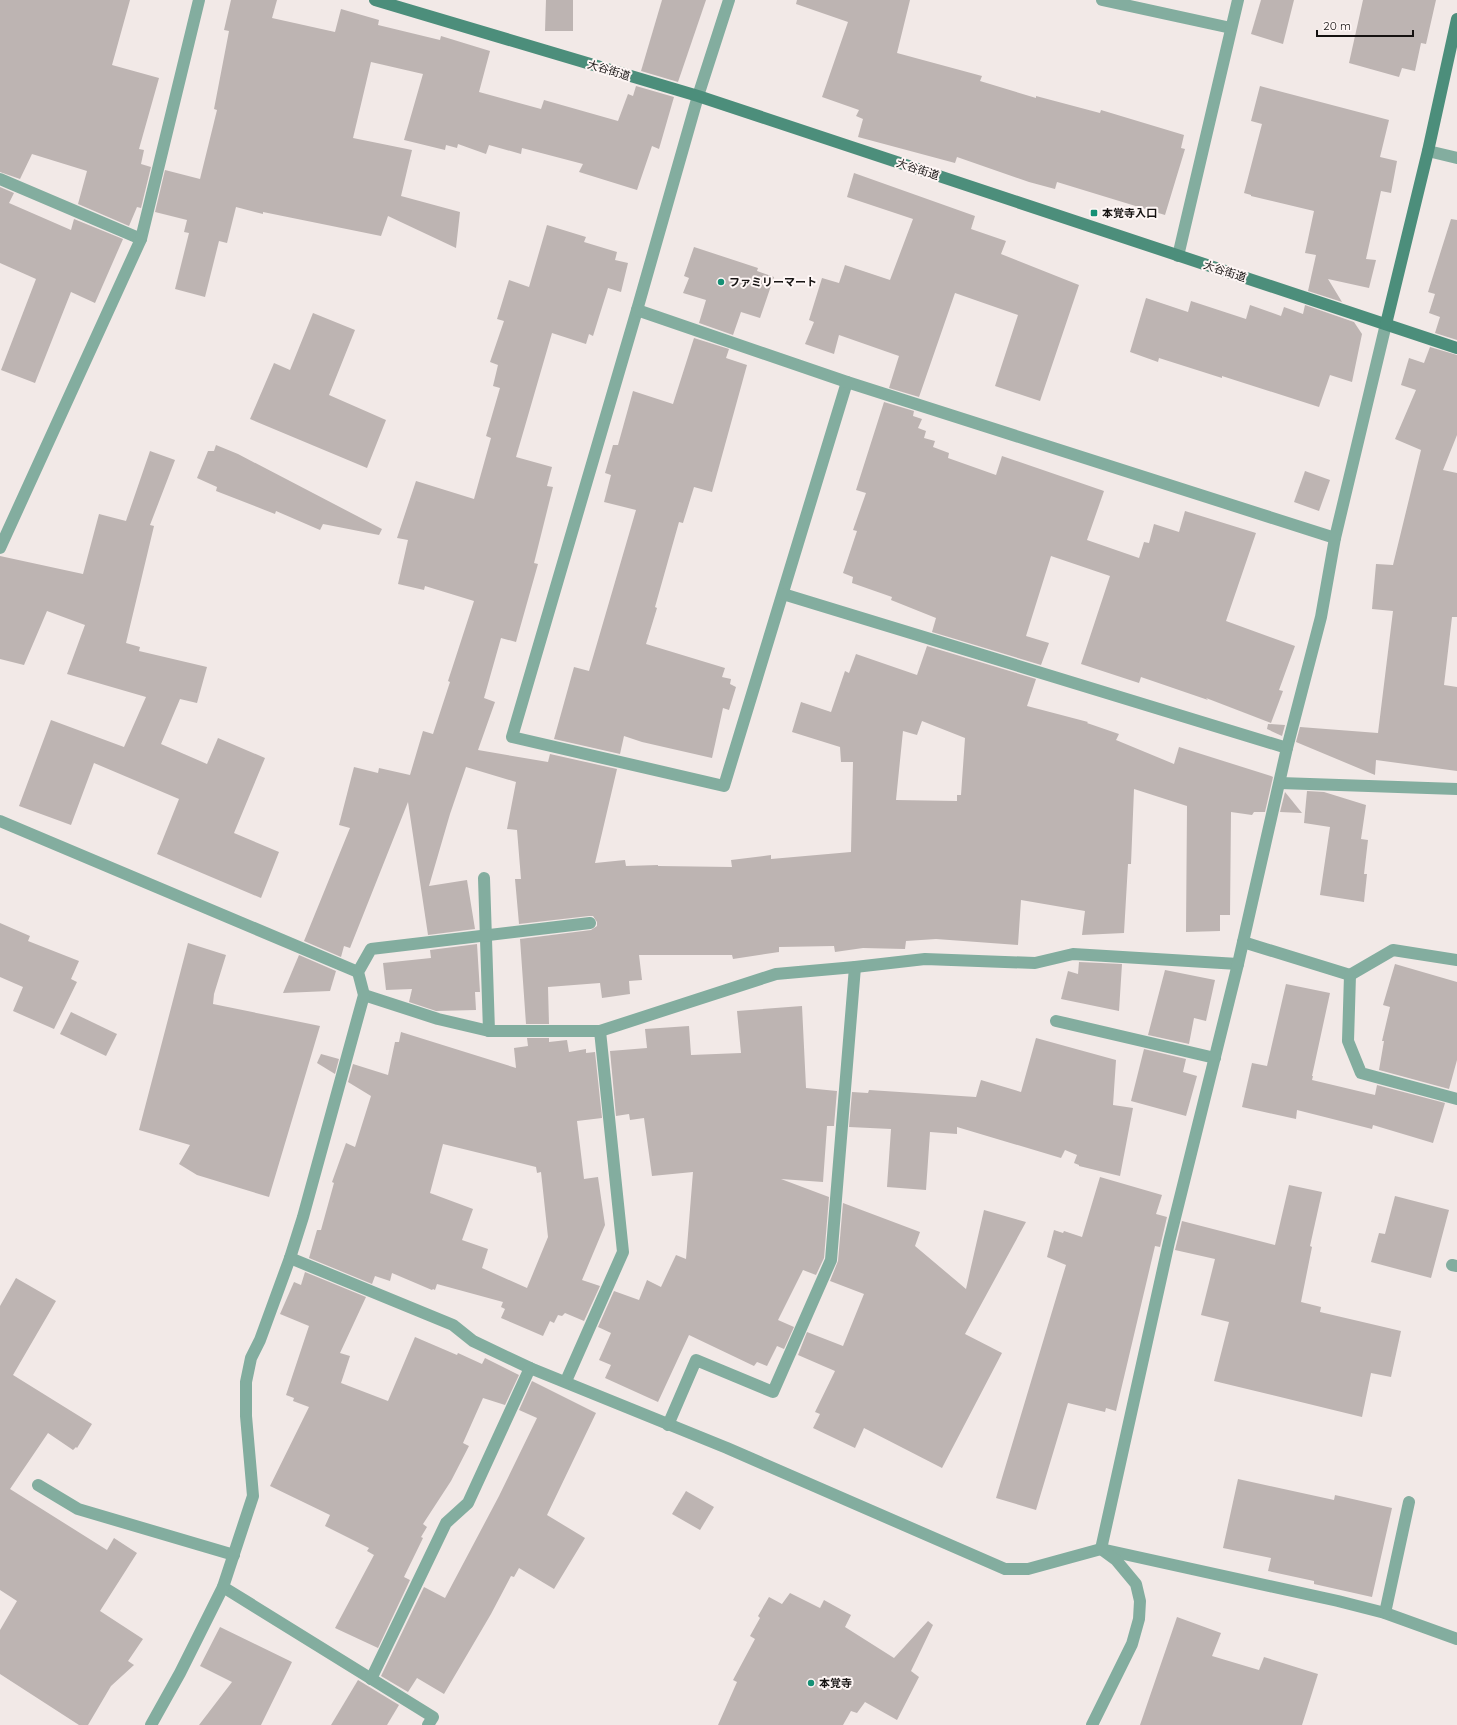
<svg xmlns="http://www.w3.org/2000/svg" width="1457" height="1725" font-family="Quicksand,'Noto Sans JP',sans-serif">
<rect width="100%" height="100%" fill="#f2e9e7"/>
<g fill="#bdb4b2" fill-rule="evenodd">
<polygon points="0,0 130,0 112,65 159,78 139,149 144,150 141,164 151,167 141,208 137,207 129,226 78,204 87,171 32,154 20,179 0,172"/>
<polygon points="231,0 277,0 272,18 335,32 341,9 379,20 378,25 440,40 441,36 490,51 479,92 541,109 544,100 618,121 628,94 633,96 636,86 674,97 659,149 652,146 637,190 579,172 583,164 522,148 521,154 489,145 486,154 458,144 457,148 446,145 445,150 404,140 423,74 371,62 353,138 412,150 401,196 460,212 456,248 388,216 381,236 263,212 263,214 236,207 227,243 219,241 205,297 175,289 189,233 184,232 187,220 155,212 165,170 200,179 217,110 214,109 229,31 224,30"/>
<polygon points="546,0 573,0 573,31 545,31"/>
<polygon points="662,0 706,0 678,82 641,71"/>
<polygon points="797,0 910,0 897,53 982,76 980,81 1036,98 1036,96 1100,113 1101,110 1184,135 1181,148 1185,149 1165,215 1057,182 1055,189 1029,182 957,157 955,163 858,137 863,119 856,116 859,110 822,97 848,22 796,4"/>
<polygon points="1261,0 1294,0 1283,44 1251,34"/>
<polygon points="1363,0 1436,0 1426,44 1421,43 1415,71 1402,68 1399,77 1349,63"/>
<polygon points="1260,86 1389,120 1380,157 1397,161 1391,193 1381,191 1366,259 1376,260 1369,288 1328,279 1342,302 1308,291 1316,255 1305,253 1314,211 1251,196 1251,195 1244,193 1262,124 1251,121"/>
<polygon points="854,173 975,216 971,229 1006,241 1001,254 1079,285 1040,401 995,386 1018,315 955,293 919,397 889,388 899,356 839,335 834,354 805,344 814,322 809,320 822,278 839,283 845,265 890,280 913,219 847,197"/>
<polygon points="0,187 14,193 9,203 71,230 74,219 123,239 95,303 71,292 35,383 1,370 36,279 0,263"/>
<polygon points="1451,219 1457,220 1457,340 1435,333 1440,317 1429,313 1435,294 1428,292"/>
<path d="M547 225 586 237 584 242 617 252 615 260 628 263 621 292 608 288 593 336 589 334 586 344 552 333 516 457 552 467 547 486 553 487 534 563 538 564 516 642 501 638 484 698 495 702 478 750 548 762 550 754 617 769 595 863 625 860 626 866 658 865V866L732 867 731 860 771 855V859L851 852 853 762H841L840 747 792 732 801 702 831 712 845 671 849 673 856 654 917 675 927 646 1036 679 1027 706 1088 722 1087 723 1119 734 1116 740 1174 764 1179 747 1271 776 1273 777 1265 812H1254L1252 815 1231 812 1230 915H1220V931L1186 932 1187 806 1134 789 1131 864H1128L1124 933 1082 935 1085 911 1021 900 1018 945 936 939 906 941 905 949 863 948 835 952 834 946 779 947V952L733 959 732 955H639L642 980 629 981 630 994 602 998 600 983 548 987 549 1024H526L520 939 591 930 597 926V922L593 916H589L519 924 515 879H521L517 830 507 829 516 782 466 767 450 814 429 886 467 880 475 929 428 935 408 802 350 948 344 946 341 957 304 941 350 828 339 825 354 767 378 773 379 768 410 775 423 731 433 734 450 682 448 681 474 601 425 586 424 590 398 584 408 540 397 538 416 481 474 499 491 438 486 436 500 388 493 386 498 365 490 362 504 321 497 319 509 280 529 287ZM922 721 965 738 961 795H957V801L896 800 903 731 917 735Z"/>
<polygon points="694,247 758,268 757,271 774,277 760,318 741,312 733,335 699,323 706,300 683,293 689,278 684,276"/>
<polygon points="1146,298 1188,312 1191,301 1246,319 1250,305 1281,316 1284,307 1303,314 1305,305 1354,322 1362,334 1352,382 1330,375 1319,407 1222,376 1222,378 1159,358 1158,362 1130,352"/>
<polygon points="313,313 355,330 329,395 386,420 367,468 250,419 274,363 290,370"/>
<polygon points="694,338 729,349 726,358 747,365 712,492 694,487 683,523 679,522 655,607 657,608 646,644 725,668 722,677 731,679 730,684 736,687 729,710 723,708 712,758 642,742 624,736 620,754 554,739 574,667 589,671 636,510 604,502 611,475 605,473 613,445 618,445 633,391 673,404"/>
<polygon points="1430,347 1457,355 1457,435 1443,470 1457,473 1457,617 1452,617 1444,685 1457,687 1457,771 1376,760 1375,775 1296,742 1300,727 1378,733 1393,611 1372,609 1376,564 1393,565 1421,450 1395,439 1416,390 1401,385 1409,358 1424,363"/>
<polygon points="884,402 914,411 913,416 922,419 918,428 926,431 924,438 935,441 933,447 949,453 948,458 996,475 1002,456 1104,491 1087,540 1139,558 1144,542 1149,543 1154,524 1179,532 1185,511 1256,533 1226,621 1295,646 1279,690 1283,691 1271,723 1206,698 1208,700 1141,677 1139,683 1081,664 1110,576 1051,556 1026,636 1049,643 1041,665 932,632 936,618 891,600 892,597 852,583 853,577 843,573 857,531 853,530 866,493 856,490"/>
<polygon points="216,445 238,454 382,529 379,535 323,524 320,530 276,511 275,514 216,491 217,487 197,478 208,451 214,451"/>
<polygon points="150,451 175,460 150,525 154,526 126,643 140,647 139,651 207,667 197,703 180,699 161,744 207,764 218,738 265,758 234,833 279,852 261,898 157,854 179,799 94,763 71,825 19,806 51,720 124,747 146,697 67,674 85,625 47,611 24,665 0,659 0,556 83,574 99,514 126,521"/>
<polygon points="1305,471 1330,480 1319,511 1294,502"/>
<polygon points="1268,724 1285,725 1282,736 1267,729"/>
<polygon points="1307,791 1324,792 1366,805 1361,839 1368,840 1364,874 1367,874 1364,902 1320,895 1330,827 1304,823"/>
<polygon points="1285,792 1302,813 1280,812"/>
<polygon points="0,923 30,936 28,941 79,961 71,979 77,982 54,1029 13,1011 23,987 0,977"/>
<polygon points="188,943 226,955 214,994 213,1004 320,1026 269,1197 197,1175 179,1164 190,1145 139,1130"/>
<polygon points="477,944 480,992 475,992 476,1010 436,1011 409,1002 412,989 386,990 383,963 431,958 430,950"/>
<polygon points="299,955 336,971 330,991 283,993"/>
<polygon points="1079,962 1122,964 1119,1011 1061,999 1068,971 1078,974"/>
<polygon points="1395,964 1457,982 1457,1060 1449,1089 1379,1070 1384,1041 1382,1041 1390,1007 1383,1005"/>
<polygon points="1165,970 1215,980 1206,1021 1194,1018 1189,1044 1148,1035"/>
<polygon points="1286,984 1330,993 1312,1076 1313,1076 1312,1080 1375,1095 1377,1085 1445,1103 1433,1143 1373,1125 1372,1129 1297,1110 1296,1119 1242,1107 1252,1063 1267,1066"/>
<polygon points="802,1006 806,1088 837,1091 834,1126 827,1126 823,1182 781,1179 829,1197 824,1258 816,1275 803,1270 778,1320 794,1327 784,1349 777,1346 767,1366 757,1362 754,1366 689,1335 658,1402 605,1378 611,1365 599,1360 611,1333 598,1327 614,1291 639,1300 647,1280 661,1287 676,1255 686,1259 693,1172 652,1176 644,1118 630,1120 629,1114 616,1116 610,1051 647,1048 645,1029 689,1026 691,1055 741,1053 737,1011"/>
<polygon points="71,1012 117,1034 106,1056 60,1034"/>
<path d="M401 1032 516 1068 514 1048 528 1046 527 1038H549V1042L567 1040 569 1052 586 1049V1053L595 1052 602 1118 577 1121 584 1179 598 1177 605 1225 582 1280 600 1286 584 1321 565 1313 562 1316 558 1315 554 1323 550 1321 543 1336 501 1318 505 1309 501 1307 503 1302 437 1284 435 1290 433 1289 432 1290 392 1273 390 1281 375 1276 372 1284 309 1258 317 1230H321L334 1183 332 1182 346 1143 355 1147 371 1096 348 1082 353 1064 388 1075 395 1042H399ZM443 1144 536 1167 537 1173 541 1172 548 1237 527 1288 482 1268 488 1249 462 1240 473 1209 430 1193Z"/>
<polygon points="1036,1038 1116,1060 1113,1105 1133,1108 1120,1176 1079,1166 1079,1165 1074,1163 1077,1155 1065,1150 1061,1158 957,1127 957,1134 930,1132 926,1190 887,1187 891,1129 849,1127 852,1092 868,1093 869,1090 976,1097 981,1080 1021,1092"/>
<polygon points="1144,1049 1186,1059 1183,1072 1197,1076 1186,1116 1131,1101"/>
<polygon points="321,1054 339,1059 335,1074 317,1063"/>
<polygon points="1100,1177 1162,1195 1156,1214 1167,1217 1160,1247 1155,1246 1116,1411 1106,1408 1105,1412 1068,1403 1036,1510 996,1498 1066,1265 1047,1257 1054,1230 1063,1233 1064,1231 1082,1237"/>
<polygon points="1289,1185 1322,1192 1310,1246 1312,1247 1301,1302 1321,1307 1320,1312 1401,1331 1391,1377 1371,1373 1362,1417 1214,1381 1229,1322 1201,1315 1215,1259 1175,1250 1182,1221 1275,1245"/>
<polygon points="1395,1196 1449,1210 1431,1278 1371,1262 1379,1233 1385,1234"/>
<polygon points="843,1203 920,1232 915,1246 966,1289 984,1210 1026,1222 965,1334 1002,1353 942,1468 864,1428 855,1448 813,1428 820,1414 815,1412 835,1371 798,1355 807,1332 843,1346 864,1294 830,1281 838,1261"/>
<polygon points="305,1272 366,1297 340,1353 350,1356 341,1383 388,1401 415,1337 457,1355 458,1353 482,1364 485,1358 519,1375 505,1405 483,1398 463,1443 469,1446 451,1481 423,1524 427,1527 421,1537 423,1538 404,1577 410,1580 378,1648 335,1628 374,1555 367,1551 369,1548 325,1526 330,1515 270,1486 309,1407 293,1401 294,1398 286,1395 309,1326 280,1314 294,1282 301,1285"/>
<polygon points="16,1278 56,1301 13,1375 92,1424 77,1448 76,1447 73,1450 48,1433 10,1489 107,1550 114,1538 137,1553 100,1611 143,1639 128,1661 134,1665 111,1686 88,1725 79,1725 0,1674 0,1630 17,1601 0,1590 0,1306"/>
<polygon points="532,1381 596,1413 547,1515 585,1538 554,1589 519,1568 514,1577 511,1576 491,1614 444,1694 417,1678 408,1692 381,1676 424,1587 445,1598 499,1496 537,1418 519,1410"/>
<polygon points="1238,1479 1334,1500 1335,1495 1392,1508 1372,1597 1314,1584 1314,1581 1268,1571 1271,1558 1223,1548"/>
<polygon points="686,1491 714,1507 700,1530 672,1514"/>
<polygon points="790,1593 820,1608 824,1600 851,1615 845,1627 894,1658 928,1621 933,1625 911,1671 919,1677 897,1720 865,1702 857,1713 851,1711 843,1725 718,1725 737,1682 733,1680 755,1639 750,1636 760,1618 758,1616 769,1597 782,1604"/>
<polygon points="1177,1617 1221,1633 1212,1656 1259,1670 1264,1657 1318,1674 1302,1725 1140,1725"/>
<polygon points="220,1627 292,1662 261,1725 199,1725 232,1682 200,1666"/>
<polygon points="358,1680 399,1705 387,1725 331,1725"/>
</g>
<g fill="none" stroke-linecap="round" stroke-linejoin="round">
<g stroke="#83ad9f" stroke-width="12">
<polyline points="729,0 698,96 637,310 512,737 724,786 847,382"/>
<polyline points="1102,0 1231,28"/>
<polyline points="1428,151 1457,158"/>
<polyline points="0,179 141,239"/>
<polyline points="1178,256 1238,0"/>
<polyline points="637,310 847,382 1335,538"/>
<polyline points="0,548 141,239 199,0"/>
<polyline points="783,594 1287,748"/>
<polyline points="1280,783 1457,789"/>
<polyline points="0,821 358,972"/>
<polyline points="484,878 489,1031"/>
<polyline points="1243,942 1350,975 1348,1041 1361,1073 1457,1099"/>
<polyline points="1350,975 1393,950 1457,960"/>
<polyline points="364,995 438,1019 489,1031 600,1031"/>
<polyline points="1056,1021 1215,1058"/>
<polyline points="290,1258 453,1325 473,1341 530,1368 727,1448 1005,1569 1028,1569 1101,1549 1338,1601 1385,1613 1457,1639"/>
<polyline points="1452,1265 1457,1266"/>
<polyline points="566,1381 623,1252 600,1031 776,974 855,967 925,959 1035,963 1073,954 1238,964"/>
<polyline points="668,1425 696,1360 773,1392 831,1260 855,967"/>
<polyline points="38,1485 78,1509 234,1555"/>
<polyline points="223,1587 433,1717 428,1725"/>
<polyline points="1385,1613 1409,1502"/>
<polyline points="371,1679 446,1523 468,1503 530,1368"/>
<polyline points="151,1725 180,1673 223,1587 253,1496 246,1416 246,1382 251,1358 260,1340 290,1258 303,1217 364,995 358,972 371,949 590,923"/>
<polyline points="1092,1725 1132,1644 1139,1619 1140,1601 1136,1584 1116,1560 1101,1549 1169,1242 1238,964 1287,748 1321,617 1335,538 1386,324"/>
</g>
<g stroke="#4c8e7b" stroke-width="12">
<polyline points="375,0 698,96 1457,348"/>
<polyline points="1386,324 1428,151 1457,19"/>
</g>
</g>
<g fill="#159075" stroke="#fef6f5" stroke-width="1.5">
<rect x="1090" y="209" width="8" height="8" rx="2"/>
<circle cx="721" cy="282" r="4"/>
<circle cx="811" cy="1683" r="4"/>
</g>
<g text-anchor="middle" stroke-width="4" stroke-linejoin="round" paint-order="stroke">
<g font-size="11" fill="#151211" stroke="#fef6f5">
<text transform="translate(609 70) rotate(17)" y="4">大谷街道</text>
<text transform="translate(918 169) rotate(18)" y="4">大谷街道</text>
<text transform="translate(1225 271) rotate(18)" y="4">大谷街道</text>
</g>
<g font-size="11" font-weight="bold" fill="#151211" stroke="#fef6f5" text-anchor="start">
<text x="1102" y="217">本覚寺入口</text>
<text x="729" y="286">ファミリーマート</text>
<text x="819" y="1687">本覚寺</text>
</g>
</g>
<path d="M1317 30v6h96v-6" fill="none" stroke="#151211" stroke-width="2"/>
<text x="1323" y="30" font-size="12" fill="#151211" stroke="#fef6f5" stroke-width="3" paint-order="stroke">20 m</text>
</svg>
